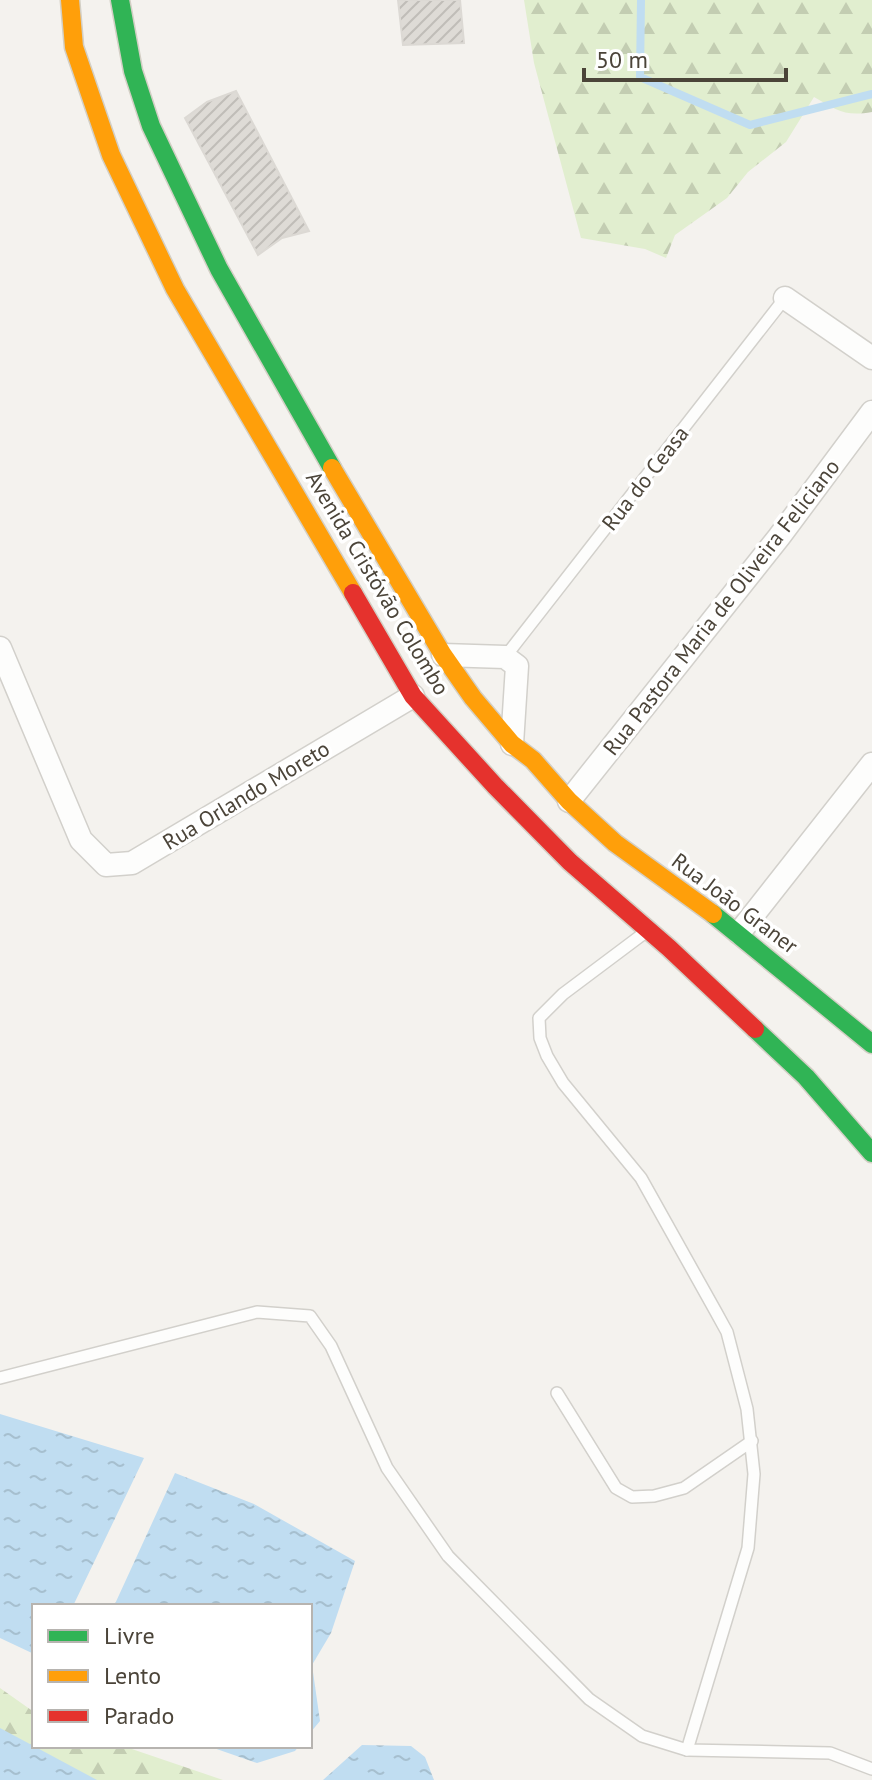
<svg xmlns="http://www.w3.org/2000/svg" width="872" height="1780" font-family="'PT Sans',sans-serif">
<defs>
<pattern id="forest-firs" width="22" height="20" patternUnits="userSpaceOnUse" patternTransform="scale(2)"><rect width="22" height="20" fill="#e1eecf"/><path d="M5 1l3.5 6h-7zM16 11l3.5 6h-7z" fill="#c3cdb2"/></pattern>
<pattern id="water-ripples" width="26" height="14" patternUnits="userSpaceOnUse" patternTransform="scale(2)"><rect width="26" height="14" fill="#c0ddf1"/><path d="M2 4q2-2 4 0t4 0M15 11q2-2 4 0t4 0" fill="none" stroke="#a6bfcf"/></pattern>
<pattern id="building-hatch" width="6" height="6" patternUnits="userSpaceOnUse" patternTransform="scale(2)"><rect width="6" height="6" fill="#dedbd6"/><path d="M-1 1l2-2M0 6l6-6M5 7l2-2" fill="none" stroke="#c0bdb8"/></pattern>
</defs>
<rect width="100%" height="100%" fill="#f4f2ee"/>
<g fill="url(#forest-firs)">
<path d="M524 0H872V112C845 117 836 110 814 97L786 142 748 172 727 198 675 235 666 258 645 249 581 238 534 63Z"/>
<polygon points="0,1688 34,1712 34,1746 123,1746 223,1780 83,1780 0,1746"/>
</g>
<g fill="url(#water-ripples)">
<polygon points="0,1414 144,1458 73,1606 34,1606 34,1654 0,1638"/>
<polygon points="175,1473 254,1504 355,1561 331,1633 312,1665 320,1721 310,1733 310,1606 114,1606"/>
<polygon points="0,1728 97,1780 0,1780"/>
<polygon points="362,1745 411,1746 425,1757 434,1780 323,1780"/>
<polygon points="208,1746 299,1746 295,1751 257,1763"/>
</g>
<g fill="none" stroke-linecap="round" stroke-linejoin="round">
<polyline stroke="#c0ddf1" stroke-width="8" points="641,0 640,77 750,125 872,94"/>
</g>
<g fill="url(#building-hatch)" stroke="#dcd9d4" stroke-width="2">
<polygon points="398,0 460,0 464,43 403,45"/>
<polygon points="236,91 309,231 282,238 258,255 185,118 207,102"/>
</g>
<g fill="none" stroke-linecap="round" stroke-linejoin="round">
<defs>
<g id="lane">
<polyline points="505,657 785,298"/>
<polyline points="647,931 563,994 539,1018 540,1038 547,1056 563,1083 641,1178 716,1312 727,1332 747,1409 754,1474 748,1548 687,1750"/>
<polyline points="0,1378 257,1312 310,1316 331,1346 387,1468 448,1556 589,1699 642,1736 687,1750 830,1753 872,1769"/>
<polyline points="557,1393 616,1488 632,1497 654,1496 684,1488 752,1441"/>
</g>
<g id="street">
<polyline points="785,298 872,358"/>
<polyline points="0,648 81,840 106,865 132,863 413,696"/>
<polyline points="443,655 505,657 517,666 512,744"/>
<polyline points="569,801 779,537 872,412"/>
<polyline points="739,933 872,764"/>
</g>
<g id="fast">
<polyline points="120,0 133,71 151,126 219,269 332,468"/>
<polyline points="713,914 872,1044"/>
<polyline points="755,1029 806,1077 872,1153"/>
</g>
<g id="slow">
<polyline points="70,0 74,47 111,155 175,289 353,593"/>
<polyline points="332,468 443,655 473,698 512,744 533,760 569,801 615,843 713,914"/>
</g>
<polyline id="jam" points="353,593 413,696 495,786 570,862 669,948 755,1029"/>
</defs>
<use href="#lane" stroke="#d2d0cb" stroke-width="14"/>
<use href="#street" stroke="#d2d0cb" stroke-width="25"/>
<use href="#fast" stroke="#d3cfc5" stroke-width="21"/>
<use href="#slow" stroke="#d3cfc5" stroke-width="21"/>
<use href="#jam" stroke="#d3cfc5" stroke-width="21"/>
<use href="#lane" stroke="#fdfdfc" stroke-width="11"/>
<use href="#street" stroke="#fdfdfc" stroke-width="22"/>
<use href="#fast" stroke="#30b455" stroke-width="18"/>
<use href="#slow" stroke="#ff9f0a" stroke-width="18"/>
<use href="#jam" stroke="#e5322d" stroke-width="18"/>
</g>
<g text-anchor="middle" stroke-width="7" stroke-linejoin="round" paint-order="stroke">
<g font-size="22" fill="#4b4439" stroke="#fff">
<text transform="translate(645 478) rotate(-52)" y="8">Rua do Ceasa</text>
<text transform="translate(378 583) rotate(59)" y="8">Avenida Cristóvão Colombo</text>
<text transform="translate(721 607) rotate(-52)" y="8">Rua Pastora Maria de Oliveira Feliciano</text>
<text transform="translate(246 795) rotate(-31)" y="8">Rua Orlando Moreto</text>
<text transform="translate(735 903) rotate(37)" y="8">Rua João Graner</text>
</g>
</g>
<rect x="32" y="1604" width="280" height="144" fill="#ffffff" stroke="#b7b4b0" stroke-width="2"/>
<rect x="48" y="1630" width="40" height="12" fill="#30b455" stroke="#b7b4b0" stroke-width="2"/>
<text x="104" y="1644" font-size="24" fill="#4b4439">Livre</text>
<rect x="48" y="1670" width="40" height="12" fill="#ff9f0a" stroke="#b7b4b0" stroke-width="2"/>
<text x="104" y="1684" font-size="24" fill="#4b4439">Lento</text>
<rect x="48" y="1710" width="40" height="12" fill="#e5322d" stroke="#b7b4b0" stroke-width="2"/>
<text x="104" y="1724" font-size="24" fill="#4b4439">Parado</text>
<path d="M584 68v12h202v-12" fill="none" stroke="#4b4439" stroke-width="4"/>
<text x="596" y="68" font-size="24" fill="#4b4439" stroke="#ffffff" stroke-width="6" paint-order="stroke">50 m</text>
</svg>
